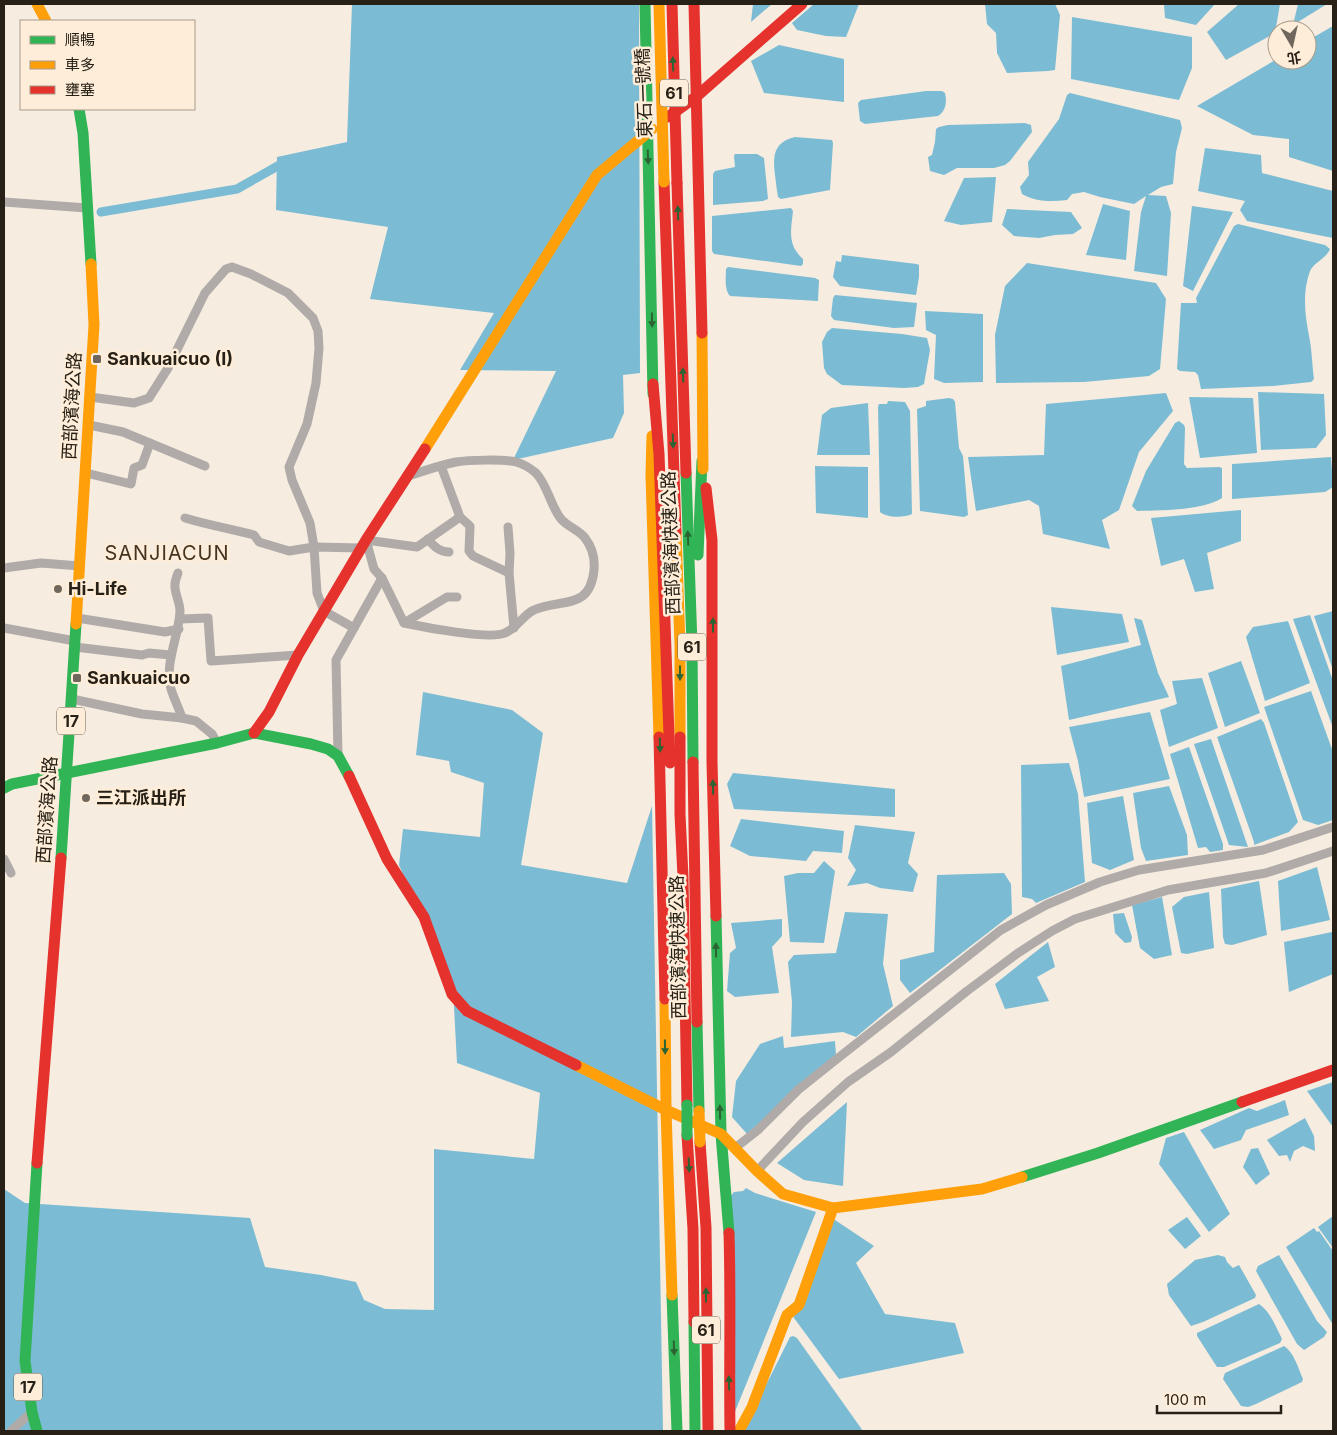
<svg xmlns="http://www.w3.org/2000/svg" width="1337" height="1435" font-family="Inter,'Noto Sans TC',sans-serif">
<rect width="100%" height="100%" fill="#f6ece0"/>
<g fill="#7bbcd4">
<polygon points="352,4 639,4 640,373 623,375 624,413 613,438 513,460 556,371 460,370 494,313 370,299 388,227 276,210 277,157 347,142"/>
<polygon points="753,4 772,4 751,22"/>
<polygon points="814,4 859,4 846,37 826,36 797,30 792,23"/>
<polygon points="985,4 1055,4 1060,15 1055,70 1048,71 1007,73 997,53 996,33 987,24"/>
<polygon points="1164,4 1215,4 1196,25 1165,18"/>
<polygon points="1239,4 1280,4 1275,33 1226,60 1207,32"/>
<polygon points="1298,4 1327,4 1293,25"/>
<polygon points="1072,17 1192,37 1192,68 1179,100 1071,79"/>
<polygon points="1333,26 1333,171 1289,157 1289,139 1253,135 1197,106 1277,59 1307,60 1307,41"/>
<polygon points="779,45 844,59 844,102 764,93 751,61"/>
<path d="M926 91H942L945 93C947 102 946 111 938 116L865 124 860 121 858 103 861 100Z"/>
<path d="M1070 93 1180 120 1182 128 1176 152 1173 184 1161 187 1148 195 1166 196 1171 213 1167 276 1134 271 1141 212 1146 196 1134 204 1100 197 1084 192 1072 194 1067 200C1052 202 1035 202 1022 194L1020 187 1029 175 1028 162 1059 119 1067 95Z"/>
<polygon points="1025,123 1031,125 1032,132 1010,161 1005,165 994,168 957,168 944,175 930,171 928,157 932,155 935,142 936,129 939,127 948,125"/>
<path d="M795 137 832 140 833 143 830 190 781 199 778 197 777 191C775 167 766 144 795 137Z"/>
<polygon points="1205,148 1261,155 1262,173 1333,191 1333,238 1247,221 1240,210 1245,201 1198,191"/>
<polygon points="735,154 757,154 764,158 768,199 763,201 713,205 713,174 715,171 735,167 734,156"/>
<polygon points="996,177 992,222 961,225 944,221 964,178"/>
<polygon points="1103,204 1130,211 1126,260 1086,255"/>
<polygon points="1192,206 1233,212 1193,291 1183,286"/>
<path d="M791 208 793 211C791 230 787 245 803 259V264L801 266 714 254 712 251V216Z"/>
<polygon points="1007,209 1071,212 1082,228 1073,234 1055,235 1039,238 1014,236 1002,225"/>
<path d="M1238 224 1325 245 1330 249C1326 259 1314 262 1310 271 1302 293 1305 314 1309 336 1312 350 1312 364 1314 379L1311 382 1273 386 1201 389 1198 375 1195 372 1180 371 1177 369 1181 303H1197L1196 298 1234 226Z"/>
<polygon points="842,255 917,264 919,265 919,277 916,295 840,286 833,277 836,261 841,262"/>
<polygon points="1027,263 1156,283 1166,299 1160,369 1149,376 1084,382 996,383 995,335 1005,286"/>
<path d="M728 267 815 278 819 280 818 301 730 296C724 289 726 277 726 269Z"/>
<polygon points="835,295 917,303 914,327 894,328 834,320 831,316 833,298"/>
<polygon points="925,311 983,314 983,382 944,383 934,379 936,335 926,330"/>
<polygon points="832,328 902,334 927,338 930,350 924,384 918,387 904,388 842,385 827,374 824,368 822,342 827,332"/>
<polygon points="1258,392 1324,394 1326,435 1316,448 1261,450"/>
<polygon points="1166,393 1173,411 1139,452 1119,510 1102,520 1110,549 1043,534 1039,506 1029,500 976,511 968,457 1044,455 1046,404"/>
<polygon points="1189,397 1253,398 1257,453 1200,458"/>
<polygon points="949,398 953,399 955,402 959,448 963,456 968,515 964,517 920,511 917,409 926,406 926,401"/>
<path d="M888 401 905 402 910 411 912 514C904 518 888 518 880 512L878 407 879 404H887Z"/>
<polygon points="868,403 870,455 817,455 822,415 831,408"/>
<path d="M1179 421 1184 425 1185 428 1184 464 1187 468 1219 467 1222 468V498C1202 511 1160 510 1137 511L1132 506 1146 471 1175 423Z"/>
<polygon points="1331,457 1333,487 1325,492 1232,499 1232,464"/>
<polygon points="815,466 868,467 868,518 816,513"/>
<polygon points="1241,510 1241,541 1207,553 1214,589 1195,592 1184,559 1161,566 1151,518"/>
<polygon points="1051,607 1122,614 1129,642 1057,655"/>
<polygon points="1333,611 1333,670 1314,616"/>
<polygon points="1310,615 1333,681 1333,728 1293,619"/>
<polygon points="1134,618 1142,620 1158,673 1169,697 1069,720 1061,666 1141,645"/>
<polygon points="1288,621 1310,683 1265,701 1246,637 1253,627"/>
<polygon points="1241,661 1260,713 1225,727 1208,673"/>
<polygon points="1202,678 1218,728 1169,747 1160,710 1177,704 1172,681"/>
<polygon points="1311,691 1333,752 1333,820 1318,825 1303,820 1264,707"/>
<polygon points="423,692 512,710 543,733 521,865 627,883 652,806 663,1431 4,1431 4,1189 25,1203 250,1218 265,1267 321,1275 356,1282 364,1300 385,1309 434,1310 434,1149 534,1159 540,1093 457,1063 453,988 399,865 403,829 480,837 484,783 451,772 449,761 416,755"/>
<polygon points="1150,712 1170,779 1084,797 1078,761 1069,727"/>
<polygon points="1261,719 1264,723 1298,822 1289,832 1254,845 1254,842 1217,737"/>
<polygon points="1211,739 1248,847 1229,845 1194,744"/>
<polygon points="1189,747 1223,844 1223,850 1210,852 1206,847 1198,848 1170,754"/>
<polygon points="1069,763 1078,794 1085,882 1036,903 1032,899 1022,897 1021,765"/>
<polygon points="733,773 895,789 895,817 734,809 727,784"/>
<polygon points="1169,786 1187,835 1188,855 1146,861 1141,848 1133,793"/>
<polygon points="1123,796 1134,860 1110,870 1092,863 1087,803"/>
<polygon points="741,819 844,831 842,853 813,851 806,861 750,856 730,846"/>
<polygon points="855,825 915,832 908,863 918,874 913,892 880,888 867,883 847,886 856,870 848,858"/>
<polygon points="824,861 835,871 824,943 790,942 784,876 798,873 814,873"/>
<polygon points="1317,867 1330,920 1281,931 1278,881"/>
<polygon points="1004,873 1011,884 1012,914 910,993 900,980 900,960 934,952 937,875"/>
<polygon points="1259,881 1267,935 1232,945 1225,944 1223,937 1221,889"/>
<polygon points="1209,892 1214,948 1187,954 1181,953 1172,907 1184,897"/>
<polygon points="1162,897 1172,955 1154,959 1140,948 1132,905"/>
<polygon points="845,912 888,914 883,964 893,1006 856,1037 843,1032 791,1037 792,1002 788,962 794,955 836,953"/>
<polygon points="1124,913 1132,937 1131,942 1125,943 1115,933 1113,914"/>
<polygon points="782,919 782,936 772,947 779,993 735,997 727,991 730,953 736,948 731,923"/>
<polygon points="1332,932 1333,939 1333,974 1289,992 1284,942"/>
<polygon points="1048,942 1055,967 1037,977 1049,1001 1005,1009 995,984"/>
<polygon points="783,1036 784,1048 835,1041 836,1055 747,1134 732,1117 736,1081 760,1044"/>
<polygon points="1333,1082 1333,1127 1307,1091"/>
<polygon points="1285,1100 1289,1115 1246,1130 1241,1140 1214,1149 1200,1130 1249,1108 1257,1111"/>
<polygon points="847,1102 843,1186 804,1180 777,1163"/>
<polygon points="1305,1118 1314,1136 1315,1151 1303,1146 1294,1151 1290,1162 1287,1155 1279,1156 1267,1140"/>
<polygon points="1184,1132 1230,1214 1209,1232 1159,1164 1166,1138"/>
<polygon points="1258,1148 1270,1174 1256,1185 1243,1167 1251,1149"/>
<polygon points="746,1188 755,1193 816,1212 732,1419 727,1200 734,1192 743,1191"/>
<polygon points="829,1216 874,1246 856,1263 885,1314 955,1323 964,1353 839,1379 794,1318 793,1306"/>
<polygon points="1333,1216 1333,1248 1318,1227"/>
<polygon points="1187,1217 1201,1236 1185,1249 1168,1230"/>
<polygon points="1314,1228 1317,1232 1319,1231 1333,1251 1333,1325 1286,1247"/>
<polygon points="1218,1255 1225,1257 1227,1262 1233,1268 1239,1265 1256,1295 1255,1298 1203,1322 1191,1326 1169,1295 1167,1284 1195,1260"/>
<polygon points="1279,1255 1317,1321 1327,1332 1324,1337 1304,1350 1297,1344 1256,1271 1258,1266"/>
<path d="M1259 1304C1270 1311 1276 1327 1282 1339L1280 1343 1224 1367H1217L1197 1336V1333Z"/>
<polygon points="793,1336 797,1338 863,1431 743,1431 790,1337"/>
<path d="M1284 1346C1294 1352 1298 1368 1303 1379L1302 1382 1256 1404 1248 1407 1241 1406 1223 1379 1225 1373Z"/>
</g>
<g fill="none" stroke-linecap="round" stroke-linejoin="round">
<polyline stroke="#7bbcd4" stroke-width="9" points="101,212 237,189 283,163 287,163"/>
<g stroke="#b0aba9" stroke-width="9">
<polyline points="4,202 87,208"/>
<polyline points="90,397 134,403 149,398 168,368 205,293 226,269 232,267 251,274 288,293 313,318 318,331 319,348 316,383 307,424 289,467 292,480 310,523 314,547 317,593 324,611 354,628"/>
<polyline points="89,425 123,432 205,466"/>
<polyline points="441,466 460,517 470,526 469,551 473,556 509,573 514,628"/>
<polyline points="86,473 131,484 134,468 142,465 150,443"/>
<path d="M408 476C424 471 440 465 456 462 468 460 504 459 516 462 524 464 530 468 536 473 548 486 550 505 561 519 568 527 579 530 585 538 592 547 595 559 594 570 590 611 561 598 534 610 524 614 517 628 505 633 490 640 423 627 404 623L382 578 374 569 366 540 417 547 460 517"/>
<path d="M185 518C208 525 231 529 254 535L259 542 289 551 314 547 361 548"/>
<polyline points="508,527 510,553 509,573"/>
<path d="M428 539C433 546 440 552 449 552"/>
<polyline points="4,568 41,563 80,566"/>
<path d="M178 573C177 576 175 581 175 584 174 593 180 602 180 611 179 637 164 663 171 689 174 699 179 708 182 718"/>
<polyline points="77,618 165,632 179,629"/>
<polyline points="180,619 208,618 211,661 298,655"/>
<polyline points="404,623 447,597 457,597"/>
<polyline points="4,628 75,641"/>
<polyline points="75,647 142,655 149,653 171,655"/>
<polyline points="72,699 142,714 182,718 196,721 212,734 217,743"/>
<polyline points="338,756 336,660 382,578"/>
<polyline points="4,859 11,873"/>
<polyline points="735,1148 758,1130 798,1090 833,1062 1001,930 1046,905 1100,882 1139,870 1263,850 1333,827"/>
<polyline points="757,1171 803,1122 848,1082 891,1052 967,991 1018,953 1052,931 1075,919 1168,890 1266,873 1333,851"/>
<polyline points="11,1431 32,1412"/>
</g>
<g stroke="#30b455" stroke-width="11">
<polyline points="645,4 653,394"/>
<polyline points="79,109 83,133 91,264"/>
<polyline points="686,473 692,645 693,762"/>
<polyline points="698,555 702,461"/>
<polyline points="4,788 12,784 217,743 254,733 311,744 328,749 338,756 349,776"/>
<polyline points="61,858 76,624"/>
<polyline points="716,916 721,1134 729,1233"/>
<polyline points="697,1022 699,1111"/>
<polyline points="37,1163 25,1361 32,1412 37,1431"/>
<polyline points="1022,1177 1098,1153 1242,1102"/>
<polyline points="672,1295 677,1431"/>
<polyline points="694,1322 695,1431"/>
</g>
<g stroke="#ff9f0a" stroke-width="11">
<polyline points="37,4 46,21"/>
<polyline points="702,333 703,469"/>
<polyline points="652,436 651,475 659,737"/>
<polyline points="425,449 597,175 652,129"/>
<polyline points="676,532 680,645 680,737"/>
<polyline points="76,624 94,325 91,264"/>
<polyline points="665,999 666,1110 672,1295"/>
<polyline points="576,1065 666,1110 721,1134 757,1171 783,1194 833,1208"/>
<polyline points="739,1431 752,1407 787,1315 799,1305 833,1208 982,1189 1022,1177"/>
</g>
<g stroke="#e5322d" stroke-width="11">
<polyline points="694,4 702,333"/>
<polyline points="668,117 697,96 802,4"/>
<polyline points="664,182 676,532"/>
<polyline points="677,183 686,473"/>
<polyline points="653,384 659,454 670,763"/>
<polyline points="706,488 712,540 712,762 716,916"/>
<polyline points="254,733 269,712 298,655 366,540 425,449"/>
<polyline points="659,737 665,999"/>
<polyline points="680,737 680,814 683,877 687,1105"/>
<polyline points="693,762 697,1022"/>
<polyline points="349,776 387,859 424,917 452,994 467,1011 576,1065"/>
<polyline points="1242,1102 1333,1070"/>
<polyline points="687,1135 693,1229 694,1322"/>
<polyline points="700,1142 706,1228 708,1431"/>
<polyline points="37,1163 61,858"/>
<path d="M729 1233C731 1299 729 1365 730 1431"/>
</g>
<polyline stroke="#30b455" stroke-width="11" points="687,1105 687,1135"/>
<g stroke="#ff9f0a" stroke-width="11">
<polyline points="659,4 664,182"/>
<polyline points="699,1111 700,1142"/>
</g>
<polyline stroke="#e5322d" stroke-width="11" points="672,4 677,183"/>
</g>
<defs><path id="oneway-solid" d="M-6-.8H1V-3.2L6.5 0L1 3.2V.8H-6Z" transform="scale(1.25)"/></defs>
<g fill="#2b6332">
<use href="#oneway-solid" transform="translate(673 64) rotate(-92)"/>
<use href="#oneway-solid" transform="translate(648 157) rotate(88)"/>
<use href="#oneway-solid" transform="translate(678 213) rotate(-92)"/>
<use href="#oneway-solid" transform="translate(652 320) rotate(89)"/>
<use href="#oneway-solid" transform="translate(683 375) rotate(-92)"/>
<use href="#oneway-solid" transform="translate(673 441) rotate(88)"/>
<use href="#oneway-solid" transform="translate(688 538) rotate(-92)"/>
<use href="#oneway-solid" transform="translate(713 625) rotate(-90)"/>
<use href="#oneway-solid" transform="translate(680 673) rotate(90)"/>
<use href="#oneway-solid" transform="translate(660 745) rotate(88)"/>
<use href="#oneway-solid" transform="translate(713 787) rotate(-91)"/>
<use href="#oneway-solid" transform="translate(716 950) rotate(-91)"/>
<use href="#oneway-solid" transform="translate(665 1047) rotate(89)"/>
<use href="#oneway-solid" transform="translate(720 1112) rotate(-91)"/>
<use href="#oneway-solid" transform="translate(689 1165) rotate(87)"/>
<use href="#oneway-solid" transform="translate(706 1295) rotate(-90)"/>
<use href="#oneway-solid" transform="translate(674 1348) rotate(88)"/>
<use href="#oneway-solid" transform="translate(729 1383) rotate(-91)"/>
</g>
<g fill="#6f675d" stroke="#feedd8" stroke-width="2">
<rect x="92" y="354" width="10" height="10" rx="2.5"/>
<circle cx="58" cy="589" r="5"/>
<rect x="72" y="673" width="10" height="10" rx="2.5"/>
<circle cx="86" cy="798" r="5"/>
</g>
<g text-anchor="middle" stroke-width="5" stroke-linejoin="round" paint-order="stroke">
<g fill="#feedd8" stroke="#685e50" stroke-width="1">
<rect x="660" y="79.5" width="28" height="27" rx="4"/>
<rect x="678" y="633.5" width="28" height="27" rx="4"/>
<rect x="57" y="707.5" width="28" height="27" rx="4"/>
<rect x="692" y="1316.5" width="28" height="27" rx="4"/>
<rect x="14" y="1373.5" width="28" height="27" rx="4"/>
</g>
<g font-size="16" font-weight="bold" fill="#272016">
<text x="674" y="99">61</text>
<text x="692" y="653">61</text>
<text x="71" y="727">17</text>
<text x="706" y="1336">61</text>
<text x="28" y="1393">17</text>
</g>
<g font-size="18" fill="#272016" stroke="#feedd8">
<text transform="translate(644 93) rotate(-92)" y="6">東石一號橋</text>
<text transform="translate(72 406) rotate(-87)" y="6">西部濱海公路</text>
<text transform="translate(671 543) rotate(-92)" y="6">西部濱海快速公路</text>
<text transform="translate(47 810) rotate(-86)" y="6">西部濱海公路</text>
<text transform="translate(678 947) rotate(-91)" y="6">西部濱海快速公路</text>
</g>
<g font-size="18" font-weight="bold" fill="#272016" stroke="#feedd8" text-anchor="start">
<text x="107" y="365">Sankuaicuo (I)</text>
<text x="68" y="595">Hi-Life</text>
<text x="87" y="684">Sankuaicuo</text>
<text x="96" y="804">三江派出所</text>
</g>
<g font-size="20" letter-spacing="1" fill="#45341f" stroke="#feedd8">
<text x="167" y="560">SANJIACUN</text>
</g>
</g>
<rect width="1337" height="1435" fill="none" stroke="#272016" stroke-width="10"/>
<rect x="20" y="20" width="175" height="90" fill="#feedd8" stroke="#a89b8a"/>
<rect x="30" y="36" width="25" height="8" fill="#30b455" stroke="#a89b8a"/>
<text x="65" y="45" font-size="15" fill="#272016">順暢</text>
<rect x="30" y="61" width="25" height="8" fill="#ff9f0a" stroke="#a89b8a"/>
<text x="65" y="70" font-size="15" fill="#272016">車多</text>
<rect x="30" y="86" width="25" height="8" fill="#e5322d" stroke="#a89b8a"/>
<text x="65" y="95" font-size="15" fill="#272016">壅塞</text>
<g transform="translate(1292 45) rotate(171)"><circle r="24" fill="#feedd8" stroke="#a89b8a"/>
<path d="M0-4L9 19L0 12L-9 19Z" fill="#6f675d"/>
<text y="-8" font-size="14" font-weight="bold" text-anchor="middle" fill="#272016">北</text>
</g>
<path d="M1157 1405v8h124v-8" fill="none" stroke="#272016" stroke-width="2.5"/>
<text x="1164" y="1405" font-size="15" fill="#272016" stroke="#feedd8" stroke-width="4" paint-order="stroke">100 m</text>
</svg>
